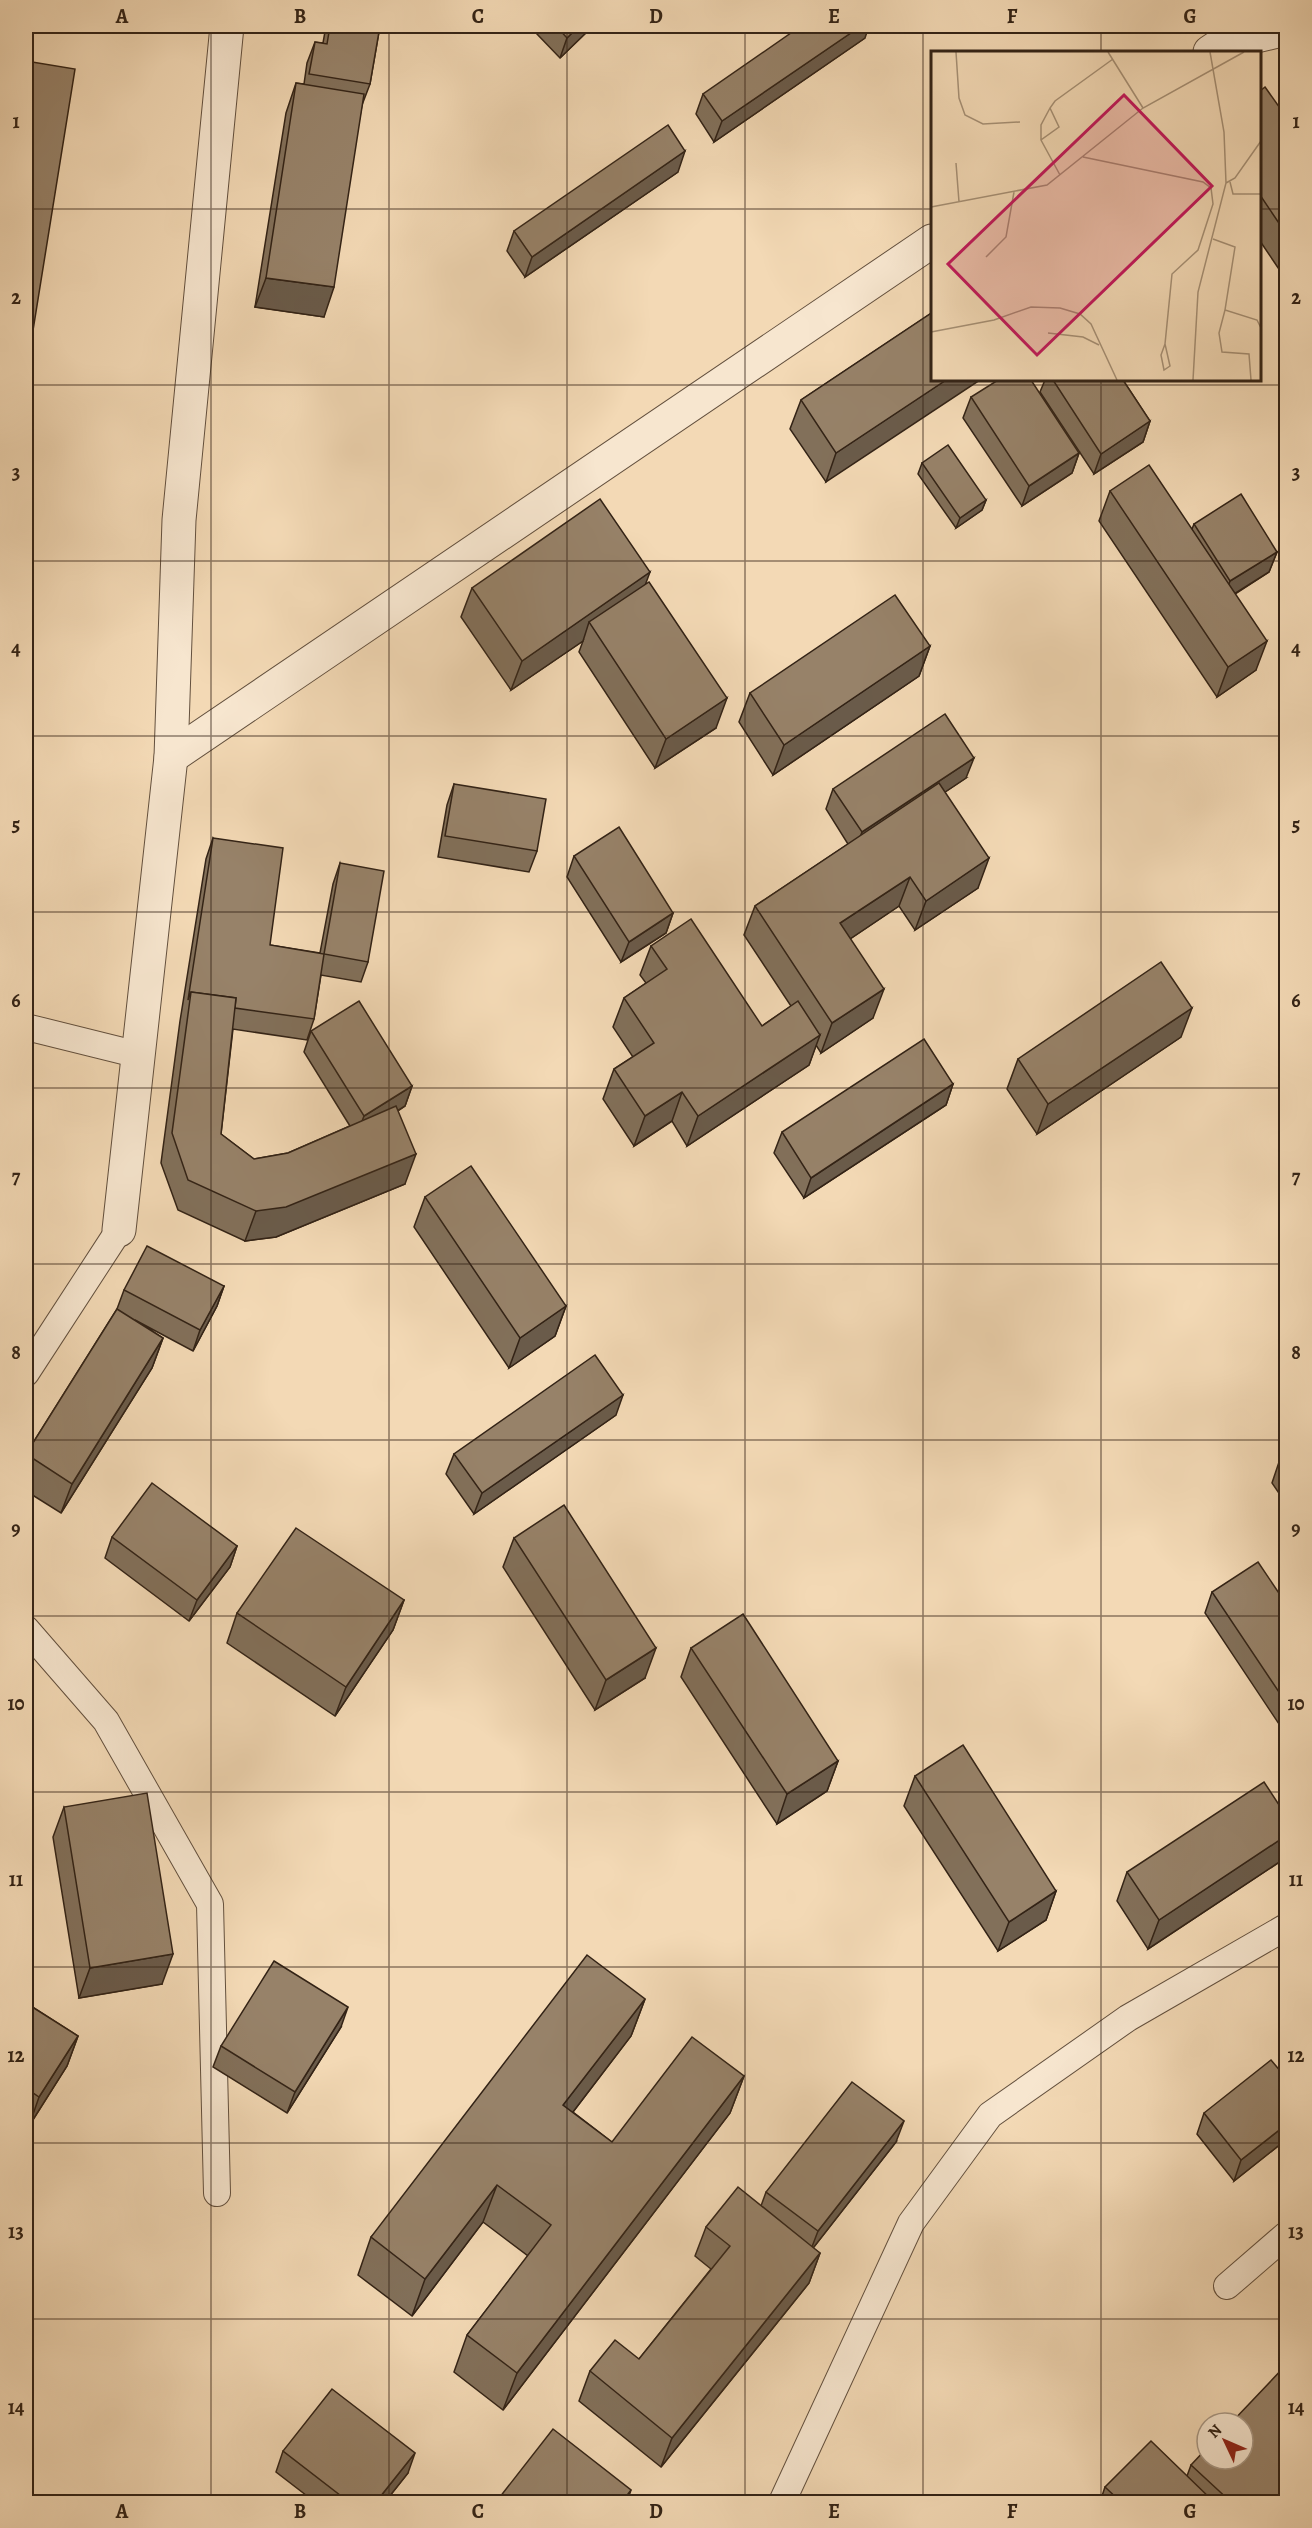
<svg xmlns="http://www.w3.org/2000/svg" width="1312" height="2528" font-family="Alegreya,serif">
<rect width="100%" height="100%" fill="#f3d9b5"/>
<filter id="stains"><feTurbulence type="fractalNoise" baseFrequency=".00333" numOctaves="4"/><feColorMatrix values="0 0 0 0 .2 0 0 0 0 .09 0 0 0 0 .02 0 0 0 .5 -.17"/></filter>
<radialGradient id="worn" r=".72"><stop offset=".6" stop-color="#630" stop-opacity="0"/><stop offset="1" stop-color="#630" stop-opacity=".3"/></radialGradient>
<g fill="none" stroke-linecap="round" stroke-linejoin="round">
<defs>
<g id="lane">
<polyline points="26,1027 139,1055"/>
<polyline points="26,1373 119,1230"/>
<polyline points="26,1629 106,1721 210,1904 217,2193"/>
<polyline points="1227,2286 1286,2235"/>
<polyline points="782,2502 911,2223 990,2115 1128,2018 1286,1927"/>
</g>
<g id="street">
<polyline points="1210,52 1222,44 1286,29"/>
<polyline points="171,757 932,241"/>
<polyline points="119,1230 171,757 179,520 227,26"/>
</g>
</defs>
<use href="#lane" stroke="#63503e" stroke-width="28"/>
<use href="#street" stroke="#63503e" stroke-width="35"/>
<use href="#lane" stroke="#f7e6cf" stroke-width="26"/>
<use href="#street" stroke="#f7e6cf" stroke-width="33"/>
</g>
<g fill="#82705a" stroke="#332316" stroke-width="1.5">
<polygon points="326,26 380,26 370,84 362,105 324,317 255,307 286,113 296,83 304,84 307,63 315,42 323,43"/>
<polygon points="540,26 593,26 560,58 537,34"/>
<polygon points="865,38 714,142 696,114 703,94"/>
<polygon points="1260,91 1287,118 1287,281 1260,241"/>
<polygon points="678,172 525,277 507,251 514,231"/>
<polygon points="933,312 826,482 790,429 801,400"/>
<polygon points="1045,380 1123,380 1150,421 1143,442 1094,474 1040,392"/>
<polygon points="971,397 1079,453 1072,473 1022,506 963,418"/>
<polygon points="922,463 986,500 982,510 956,528 918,474"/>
<polygon points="1110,491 1192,529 1194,524 1277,552 1269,572 1235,594 1256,670 1217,697 1099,521"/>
<polygon points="646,584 716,728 655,768 579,652 583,641 511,690 461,617 472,588"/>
<polygon points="930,646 919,676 773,775 739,722 750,693"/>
<polygon points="966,778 945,792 978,888 915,930 899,906 850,939 873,1018 821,1053 816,1045 809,1065 687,1146 672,1121 634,1146 603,1099 614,1069 633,1057 613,1027 624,998 646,983 640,975 651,946 762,1026 791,1006 744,935 755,906 848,844 826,809 833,789"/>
<polygon points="454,784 537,851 529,872 438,857 447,805"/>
<polygon points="213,838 270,945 320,953 333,884 340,863 368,962 361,982 321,975 314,1019 307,1040 233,1029 221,1134 254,1159 288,1153 350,1126 304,1052 311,1031 412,1086 405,1106 398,1111 405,1184 276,1237 245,1241 178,1210 161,1163 180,1021 206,859"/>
<polygon points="574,856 673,913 666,933 621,962 567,877"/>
<polygon points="1181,1037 1037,1134 1007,1089 1018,1059"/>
<polygon points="953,1084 946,1105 804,1198 774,1153 782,1132"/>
<polygon points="425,1197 566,1306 555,1336 509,1368 414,1227"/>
<polygon points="224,1286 217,1306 193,1351 135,1320 163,1338 152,1368 61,1513 26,1491 26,1454 117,1309 124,1290"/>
<polygon points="616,1415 474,1514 446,1474 454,1454"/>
<polygon points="1279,1462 1287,1473 1287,1505 1272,1483"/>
<polygon points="112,1537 237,1546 230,1567 189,1621 105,1558"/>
<polygon points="514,1538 645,1678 595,1710 503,1567"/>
<polygon points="1212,1592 1287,1605 1287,1736 1205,1613"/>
<polygon points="404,1600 393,1630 335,1716 227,1643 237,1613"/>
<polygon points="691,1648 838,1761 827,1791 777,1824 681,1677"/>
<polygon points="915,1776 1056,1891 1046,1920 998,1951 904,1806"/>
<polygon points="64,1807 162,1984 79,1998 53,1837"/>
<polygon points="1287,1817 1287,1853 1284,1859 1148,1949 1117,1901 1127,1872"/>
<polygon points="645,1999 631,2036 573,2112 612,2142 744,2076 730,2113 503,2410 454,2372 467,2335 528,2256 483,2222 412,2316 358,2275 371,2237"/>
<polygon points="26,2003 78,2036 67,2066 29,2126 26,2125"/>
<polygon points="341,2027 287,2113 213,2067 221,2046"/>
<polygon points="1287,2079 1287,2139 1234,2181 1197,2134 1204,2113"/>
<polygon points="896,2142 813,2248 820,2253 809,2283 661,2467 579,2401 590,2371 639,2359 711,2269 695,2256 706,2227 761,2206 766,2192"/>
<polygon points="283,2451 408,2473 385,2502 315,2502 276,2472"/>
<polygon points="1191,2465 1287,2502 1100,2502 1105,2487 1187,2476"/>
</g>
<g fill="#6a5b4a" stroke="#332316" stroke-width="1.5">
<polygon points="579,26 593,26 560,58 567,38"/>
<polygon points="861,26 869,26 865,38 714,142 722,121"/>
<polygon points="685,151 678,172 525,277 532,257"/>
<polygon points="266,278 334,287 324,317 255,307"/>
<polygon points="946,380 980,380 826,482 836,453"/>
<polygon points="1150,421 1143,442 1094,474 1101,454"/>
<polygon points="1079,453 1072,473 1022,506 1029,486"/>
<polygon points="986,500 982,510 956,528 960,518"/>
<polygon points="1277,552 1269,572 1223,601 1230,581"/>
<polygon points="650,572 639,602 589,622 583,641 511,690 522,661"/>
<polygon points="1267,641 1256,670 1217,697 1228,667"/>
<polygon points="930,646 919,676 773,775 784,745"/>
<polygon points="727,698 716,728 655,768 666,739"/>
<polygon points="974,758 966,778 854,853 862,832"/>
<polygon points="989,858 978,888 915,930 926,901"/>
<polygon points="910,877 899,906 829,953 840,923"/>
<polygon points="673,913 666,933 621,962 629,942"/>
<polygon points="884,989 873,1018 821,1053 832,1023"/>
<polygon points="1192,1008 1181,1037 1037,1134 1048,1104"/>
<polygon points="820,1035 809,1065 687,1146 698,1116"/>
<polygon points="953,1084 946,1105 804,1198 811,1178"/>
<polygon points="412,1086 405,1106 356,1137 364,1116"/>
<polygon points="682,1092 672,1121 634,1146 645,1116"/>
<polygon points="416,1154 405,1184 276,1237 245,1241 256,1211"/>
<polygon points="224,1286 217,1306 193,1351 200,1330"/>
<polygon points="566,1306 555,1336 509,1368 520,1338"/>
<polygon points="163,1338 152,1368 61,1513 72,1484"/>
<polygon points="623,1395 616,1415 474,1514 482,1493"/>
<polygon points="237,1546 230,1567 189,1621 197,1600"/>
<polygon points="404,1600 393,1630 335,1716 346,1687"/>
<polygon points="656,1648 645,1678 595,1710 606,1680"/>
<polygon points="838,1761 827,1791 777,1824 787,1794"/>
<polygon points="1287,1835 1287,1853 1284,1859 1148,1949 1159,1920"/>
<polygon points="1056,1891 1046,1920 998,1951 1009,1922"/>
<polygon points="173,1954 162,1984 79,1998 90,1968"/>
<polygon points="645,1999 631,2036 550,2142 563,2105"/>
<polygon points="348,2007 341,2027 287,2113 295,2092"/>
<polygon points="78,2036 67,2066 29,2126 39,2097"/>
<polygon points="744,2076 730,2113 503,2410 517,2373"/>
<polygon points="904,2121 896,2142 810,2252 818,2231"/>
<polygon points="1287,2124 1287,2139 1234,2181 1241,2160"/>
<polygon points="497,2185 483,2222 412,2316 425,2279"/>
<polygon points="820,2253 809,2283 661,2467 672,2438"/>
<polygon points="415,2453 408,2473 385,2502 376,2502"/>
<polygon points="631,2490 627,2502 622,2502"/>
</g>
<g fill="#978269" stroke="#332316" stroke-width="1.5">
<polygon points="330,26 380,26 370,84 309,74 315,42 327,44"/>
<polygon points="556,26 579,26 567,38"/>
<polygon points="801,26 861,26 722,121 703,94"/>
<polygon points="26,61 75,69 26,374"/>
<polygon points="296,83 364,94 334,287 266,278"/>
<polygon points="1265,87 1287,118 1287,235 1260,195 1260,91"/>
<polygon points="668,125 685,151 532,257 514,231"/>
<polygon points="933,312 933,380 946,380 836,453 801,400"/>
<polygon points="998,380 1031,380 1079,453 1029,486 971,397"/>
<polygon points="1053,380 1123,380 1150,421 1101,454"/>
<polygon points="948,445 986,500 960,518 922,463"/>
<polygon points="1149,465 1267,641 1228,667 1110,491"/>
<polygon points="1241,494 1277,552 1230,581 1194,524"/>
<polygon points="600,499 650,572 522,661 472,588"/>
<polygon points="649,582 727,698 666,739 589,622"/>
<polygon points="895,595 930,646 784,745 750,693"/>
<polygon points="945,714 974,758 862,832 833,789"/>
<polygon points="939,783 989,858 926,901 910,877 840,923 884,989 832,1023 755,906"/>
<polygon points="454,784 546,799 537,851 445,836"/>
<polygon points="619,827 673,913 629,942 574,856"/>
<polygon points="213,838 283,848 270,945 324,954 314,1019 235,1008 236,998 191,992 188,1000"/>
<polygon points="340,863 384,871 368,962 324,954"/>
<polygon points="691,919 762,1026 798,1001 820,1035 698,1116 682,1092 645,1116 614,1069 654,1043 624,998 667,969 651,946"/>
<polygon points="1161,962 1192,1008 1048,1104 1018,1059"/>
<polygon points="191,992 236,998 221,1134 254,1159 288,1153 396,1106 416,1154 286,1207 256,1211 188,1180 172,1133"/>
<polygon points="359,1001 412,1086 364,1116 311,1031"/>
<polygon points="924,1039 953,1084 811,1178 782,1132"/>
<polygon points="471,1166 566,1306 520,1338 425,1197"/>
<polygon points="147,1246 224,1286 200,1330 124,1290"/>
<polygon points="117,1309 163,1338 72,1484 26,1454"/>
<polygon points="595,1355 623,1395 482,1493 454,1454"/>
<polygon points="1287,1458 1287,1473 1279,1462"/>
<polygon points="152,1483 237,1546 197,1600 112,1537"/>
<polygon points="564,1505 656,1648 606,1680 514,1538"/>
<polygon points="296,1528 404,1600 346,1687 237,1613"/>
<polygon points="1258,1562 1287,1605 1287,1704 1212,1592"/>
<polygon points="743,1614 838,1761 787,1794 691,1648"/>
<polygon points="963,1745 1056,1891 1009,1922 915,1776"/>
<polygon points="1264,1782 1287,1817 1287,1835 1159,1920 1127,1872"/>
<polygon points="147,1793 173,1954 90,1968 64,1807"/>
<polygon points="587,1955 645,1999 563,2105 612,2142 692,2037 744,2076 517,2373 467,2335 551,2225 497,2185 425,2279 371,2237"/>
<polygon points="274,1961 348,2007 295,2092 221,2046"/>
<polygon points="26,2003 78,2036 39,2097 26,2088"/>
<polygon points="1271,2060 1287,2079 1287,2124 1241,2160 1204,2113"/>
<polygon points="852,2082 904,2121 818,2231 766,2192"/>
<polygon points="738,2187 820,2253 672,2438 590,2371 615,2340 639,2359 730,2246 706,2227"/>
<polygon points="1287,2364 1287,2502 1231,2502 1191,2465 1207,2448 1207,2459 1243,2459 1243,2423 1231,2423"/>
<polygon points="332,2389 415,2453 376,2502 349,2502 283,2451"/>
<polygon points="553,2429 631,2490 622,2502 496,2502"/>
<polygon points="1151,2441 1214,2502 1121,2502 1105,2487"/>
</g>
<path fill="none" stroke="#332316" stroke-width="1.5" stroke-opacity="0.55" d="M211 26V2502M389 26V2502M567 26V2502M745 26V2502M923 26V2502M1101 26V52M26 209H932M1260 209H1286M1101 380V2502M26 385H1286M26 561H1286M26 736H1286M26 912H1286M26 1088H1286M26 1264H1286M26 1440H1286M26 1616H1286M26 1792H1286M26 1967H1286M26 2143H1286M26 2319H1286"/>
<g transform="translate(931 51)">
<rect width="330" height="330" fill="#f3d9b5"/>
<path fill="none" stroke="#a69075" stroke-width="1.5" d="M25 1 28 47 34 64 52 73 89 71M177 1 212 57M110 89V74L119 57M152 106 272 131 280 137 282 153 267 199 241 223 234 293 239 315 233 319 230 304 234 293M25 112 28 151M129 124 110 89 128 76 119 57 124 50 182 8M299 131 302 143H330M295 132 304 127 330 90M0 156 116 134 212 57 313 1M282 188 304 196 294 259 326 269 330 277M55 206 75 186 83 141M294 259 288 282 291 301 318 303 320 329M0 281 63 269 100 256 129 257 149 263 160 273 186 329M117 282 152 286 168 294M262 329 267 241 295 132 293 81 279 1"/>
<path fill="#c2185b" fill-opacity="0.15" stroke="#c2185b" stroke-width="3" d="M193 44 281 135 106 304 17 213Z"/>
<rect width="330" height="330" fill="none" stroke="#332316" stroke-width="3"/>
</g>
<rect width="1312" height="2528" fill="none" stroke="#f3d9b5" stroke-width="66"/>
<g transform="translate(1225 2441) rotate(314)"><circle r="28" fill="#f7e6cf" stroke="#a99885" stroke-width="1.5"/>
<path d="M0-4.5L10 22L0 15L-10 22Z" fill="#8f2418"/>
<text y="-9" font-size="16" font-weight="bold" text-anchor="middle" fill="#332316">N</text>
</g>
<rect x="33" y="33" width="1246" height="2462" fill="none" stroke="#332316" stroke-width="2"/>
<g font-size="20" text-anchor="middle" font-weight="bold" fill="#332316">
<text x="122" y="23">A</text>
<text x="300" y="23">B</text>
<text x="478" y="23">C</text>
<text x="656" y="23">D</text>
<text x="834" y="23">E</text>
<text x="1012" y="23">F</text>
<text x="1190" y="23">G</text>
<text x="16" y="128">1</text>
<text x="1296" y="128">1</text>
<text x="16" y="304">2</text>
<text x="1296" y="304">2</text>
<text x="16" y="479">3</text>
<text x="1296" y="479">3</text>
<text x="16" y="655">4</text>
<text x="1296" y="655">4</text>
<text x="16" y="831">5</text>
<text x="1296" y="831">5</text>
<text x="16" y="1007">6</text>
<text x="1296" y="1007">6</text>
<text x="16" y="1183">7</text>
<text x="1296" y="1183">7</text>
<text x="16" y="1359">8</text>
<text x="1296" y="1359">8</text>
<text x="16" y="1535">9</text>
<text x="1296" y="1535">9</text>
<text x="16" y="1710">10</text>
<text x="1296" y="1710">10</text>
<text x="16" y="1886">11</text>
<text x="1296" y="1886">11</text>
<text x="16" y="2062">12</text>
<text x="1296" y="2062">12</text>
<text x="16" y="2238">13</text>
<text x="1296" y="2238">13</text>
<text x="16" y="2414">14</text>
<text x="1296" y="2414">14</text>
<text x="122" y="2518">A</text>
<text x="300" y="2518">B</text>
<text x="478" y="2518">C</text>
<text x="656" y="2518">D</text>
<text x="834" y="2518">E</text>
<text x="1012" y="2518">F</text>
<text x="1190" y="2518">G</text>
</g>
<rect width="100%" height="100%" filter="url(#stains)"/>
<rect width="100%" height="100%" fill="url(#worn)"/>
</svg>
